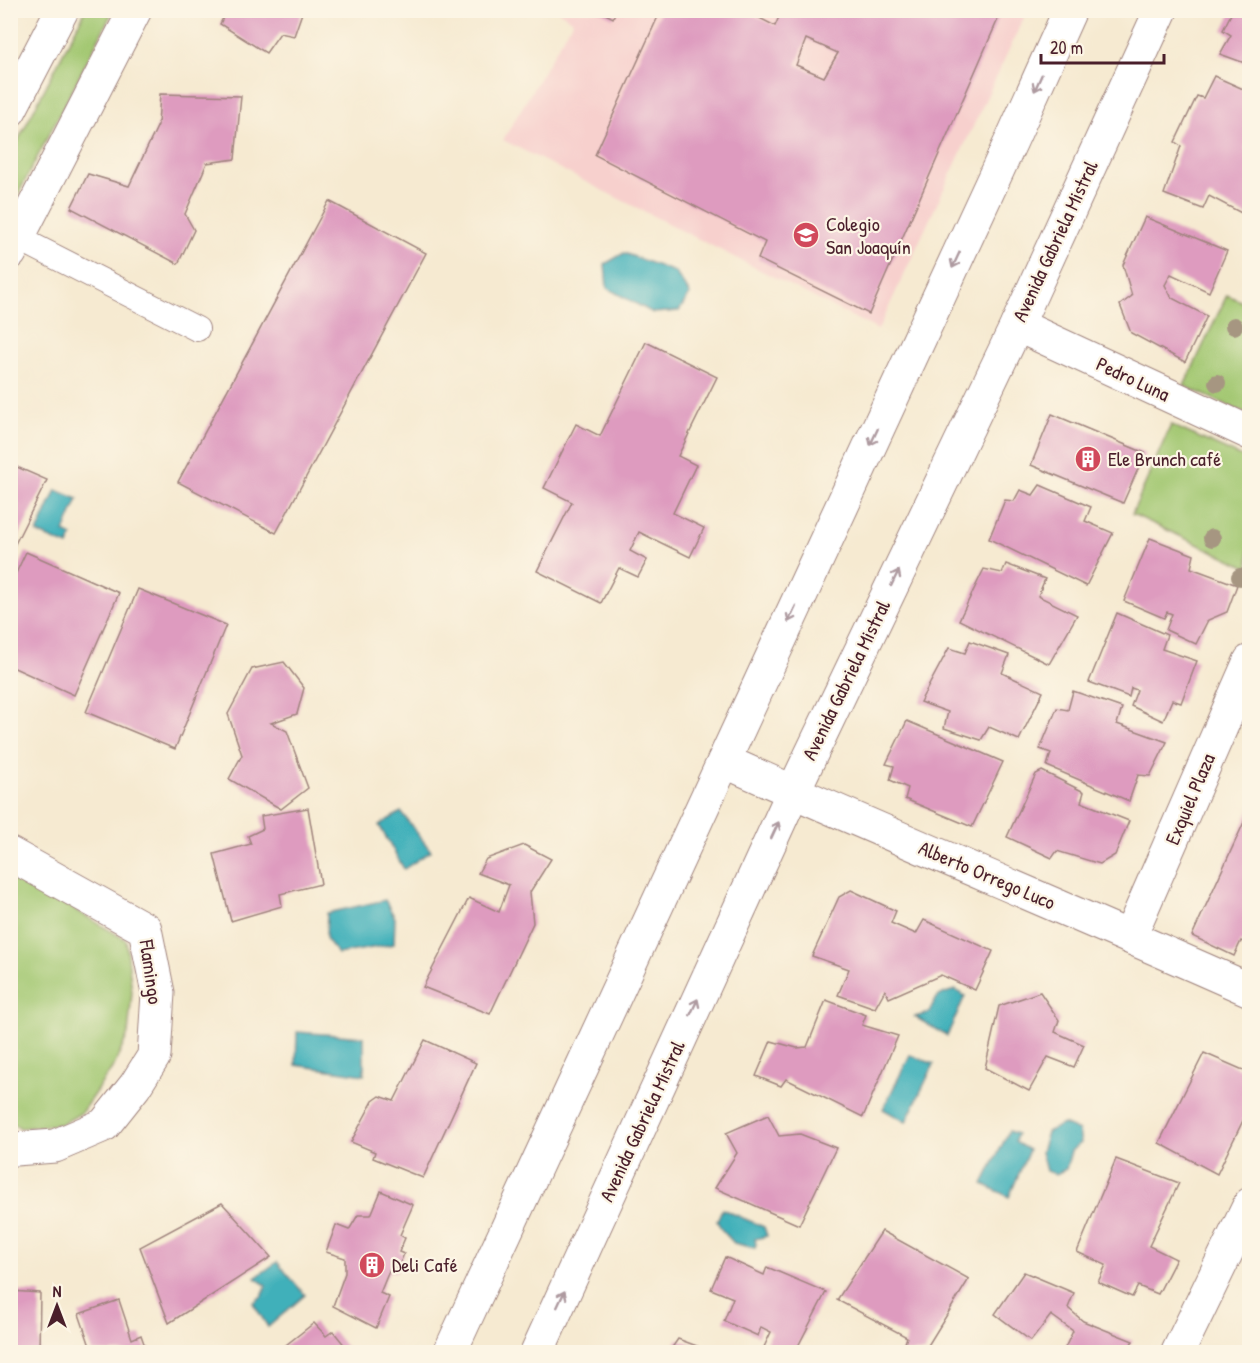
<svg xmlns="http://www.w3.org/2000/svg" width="1260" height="1363" font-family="'Patrick Hand',sans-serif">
<rect width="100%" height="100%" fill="#fcf5e5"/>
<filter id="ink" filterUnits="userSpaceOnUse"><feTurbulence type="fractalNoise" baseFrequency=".0167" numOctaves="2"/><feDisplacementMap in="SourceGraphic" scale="12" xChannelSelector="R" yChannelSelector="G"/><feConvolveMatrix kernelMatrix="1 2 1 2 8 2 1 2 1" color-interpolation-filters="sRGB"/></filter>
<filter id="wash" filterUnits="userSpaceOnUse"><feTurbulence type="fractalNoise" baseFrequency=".008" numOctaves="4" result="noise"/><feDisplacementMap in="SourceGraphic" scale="24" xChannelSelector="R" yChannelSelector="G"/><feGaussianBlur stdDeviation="1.35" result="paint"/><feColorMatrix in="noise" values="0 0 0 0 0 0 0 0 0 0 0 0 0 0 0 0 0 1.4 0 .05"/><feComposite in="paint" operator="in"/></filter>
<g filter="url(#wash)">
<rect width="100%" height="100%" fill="#f6ead1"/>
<polygon fill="#f7d0cd" points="558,11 1027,11 878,330 503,140 573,21"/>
<g fill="#a2c771" stroke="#76734e" stroke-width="1.5">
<polygon points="85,11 113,11 11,208 11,154"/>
<polygon points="1227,295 1249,305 1249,415 1184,386"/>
<polygon points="1171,425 1249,460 1249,568 1132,514"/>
<polygon points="11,872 126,940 132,992 128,1034 115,1064 81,1113 62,1124 21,1128 11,1123"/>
</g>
<g fill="#40b0ba" stroke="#456872" stroke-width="1.5">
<polygon points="624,253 675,272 690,294 679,311 653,313 607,288 605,264"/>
<polygon points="56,490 78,499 64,532 72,536 68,546 37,533"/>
<polygon points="401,812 431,851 404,869 379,825"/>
<polygon points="385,900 395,918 394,944 338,954 326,938 327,913"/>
<path d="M956 990 965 996 947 1036 915 1017 929 1013C935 997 938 994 956 990Z"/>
<polygon points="297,1032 364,1037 364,1075 296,1065"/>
<polygon points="910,1055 934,1064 906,1122 883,1109"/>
<polygon points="1063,1124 1079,1131 1081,1143 1071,1151 1066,1169 1056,1174 1046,1171 1041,1152 1047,1132"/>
<polygon points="1009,1131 1017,1134 1015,1142 1029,1150 1009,1197 983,1184"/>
<polygon points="722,1209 764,1227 767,1236 755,1239 756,1245 755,1248 734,1243 722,1230 717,1221"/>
<polygon points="277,1262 305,1295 268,1327 253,1303 263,1295 266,1285 255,1278"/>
</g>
<g id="blocks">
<g fill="#de9bbf" fill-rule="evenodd">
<polygon points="227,10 303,10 294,36 280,33 266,53 220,24"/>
<polygon points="598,10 616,10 613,18"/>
<path d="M661 10H744L775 26 782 10H1002L869 314 758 259 765 242 595 155ZM806 39 838 53 824 77 796 65Z"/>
<polygon points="1233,10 1250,10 1250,65 1220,54 1231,35 1223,30"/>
<polygon points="1214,76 1250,92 1250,138 1245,149 1250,150 1249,217 1209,196 1203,209 1164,194 1181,146 1175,142 1197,96 1203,98"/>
<polygon points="160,94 241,96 235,159 207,163 185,214 194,230 178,264 71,208 88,174 129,186 158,125"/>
<polygon points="329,201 426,253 276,533 178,482"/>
<polygon points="1145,217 1227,251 1209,292 1171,274 1165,285 1172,298 1207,316 1185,362 1131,333 1120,305 1132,296 1123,265"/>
<polygon points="646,342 717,377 678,456 696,465 673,513 704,528 690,557 639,532 630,551 647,560 638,577 619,568 601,603 537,571 572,502 544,488 576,424 600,436"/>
<polygon points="1052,414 1145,453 1123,503 1031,465"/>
<polygon points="10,464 47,480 10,554"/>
<polygon points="1040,485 1091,507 1085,521 1113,533 1086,586 989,539 1005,500 1014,501 1020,490 1033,495"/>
<polygon points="1150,538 1194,555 1191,568 1237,585 1227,612 1208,620 1196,644 1166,630 1172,614 1167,612 1164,618 1124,601"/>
<polygon points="26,552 119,593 74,695 10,666 10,622 13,616 10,614 10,586"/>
<polygon points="1006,564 1045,579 1038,596 1077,615 1049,664 959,620 984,569 1002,573"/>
<polygon points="138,589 226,625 175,749 86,712"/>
<polygon points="1117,613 1167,635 1162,649 1197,661 1181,703 1172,700 1163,721 1131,706 1137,690 1131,688 1129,697 1089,682"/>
<polygon points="970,641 1009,655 1002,673 1043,692 1019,740 989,727 981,740 944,728 948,712 920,702 949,648 965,653"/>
<polygon points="284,662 304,688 297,714 271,723 287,731 308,788 281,809 229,779 242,755 228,714 252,669"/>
<polygon points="1073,691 1122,708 1117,724 1167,742 1150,776 1138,775 1129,801 1047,766 1051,753 1040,749 1057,708 1068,710"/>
<polygon points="907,721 1003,762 972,827 905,799 908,788 890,780 894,766 886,764"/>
<polygon points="1042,771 1084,792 1081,802 1129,821 1115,855 1100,864 1057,851 1052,858 1007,837 1036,774"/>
<polygon points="308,808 321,884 280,894 282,906 231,921 214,854 251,844 248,836 263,829 261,816"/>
<polygon points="1250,809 1250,945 1241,941 1234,956 1192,936"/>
<polygon points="524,845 551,859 530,892 533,923 490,1014 423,987 469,898 499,912 509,885 478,873 486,859"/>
<polygon points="851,890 896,911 891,923 916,934 924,920 993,951 975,990 941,975 889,998 885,990 875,1008 838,995 849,969 812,956 839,897"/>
<polygon points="1040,992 1059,1020 1055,1032 1084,1045 1074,1067 1048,1057 1029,1091 985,1068 999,1006"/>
<polygon points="826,1000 866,1015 862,1025 898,1036 863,1117 786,1079 781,1086 756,1076 771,1041 797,1048 807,1047"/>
<polygon points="425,1040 476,1063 423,1178 373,1158 375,1152 351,1142 373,1101 380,1096 394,1101"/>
<polygon points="1204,1053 1250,1073 1250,1106 1217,1174 1159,1143"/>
<polygon points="768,1115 779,1136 800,1134 836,1148 799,1225 715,1188 737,1153 726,1133"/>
<polygon points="1116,1159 1179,1183 1149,1246 1176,1259 1158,1294 1138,1286 1132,1297 1098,1282 1106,1265 1077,1252"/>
<polygon points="381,1191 413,1205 400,1235 405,1238 399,1252 404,1254 396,1272 389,1271 380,1293 389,1297 376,1328 333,1306 345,1273 345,1258 326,1252 336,1225 349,1230 358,1215 371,1215"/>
<polygon points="222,1203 271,1257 169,1323 140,1247"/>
<polygon points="882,1231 969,1279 924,1352 902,1352 907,1337 837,1300"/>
<polygon points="725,1257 764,1275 767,1267 826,1292 795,1352 776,1352 764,1347 771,1332 761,1327 758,1336 724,1321 733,1298 711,1289"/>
<polygon points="1024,1272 1074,1293 1068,1308 1083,1321 1133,1341 1125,1352 1063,1352 1073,1331 1051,1315 1031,1341 995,1314"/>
<polygon points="11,1291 40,1293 39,1352 10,1352"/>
<polygon points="119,1300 132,1339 141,1335 147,1352 92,1352 79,1314"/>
<polygon points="314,1323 326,1336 333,1331 350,1352 277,1352"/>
<polygon points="678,1339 713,1352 669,1352"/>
</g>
</g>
</g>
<g filter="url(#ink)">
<use href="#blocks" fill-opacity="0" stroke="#a0847e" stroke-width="1.5"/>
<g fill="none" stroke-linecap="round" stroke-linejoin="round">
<defs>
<polyline id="service" points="18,238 197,329"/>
<g id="minor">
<polyline points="10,110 62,10"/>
<polyline points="10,253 135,10"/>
<polyline points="1017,325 1250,433"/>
<path d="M724 761C898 839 1075 912 1250 990"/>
<polyline points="10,854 145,929 158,993 154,1056 135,1086 104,1125 55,1146 15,1149 10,1146"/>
<polyline points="1130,936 1250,661"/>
<polyline points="1178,1352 1250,1204"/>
</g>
<g id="secondary">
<polyline points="450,1352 1012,139 1070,10"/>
<polyline points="537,1352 793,792 1017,325 1161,10"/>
</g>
</defs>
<use href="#service" stroke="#a0847e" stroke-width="26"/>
<use href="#minor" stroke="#a0847e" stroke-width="35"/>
<use href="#secondary" stroke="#a0847e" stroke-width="35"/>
<use href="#service" stroke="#fff" stroke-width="24"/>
<use href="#minor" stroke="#fff" stroke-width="33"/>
<use href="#secondary" stroke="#fff" stroke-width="33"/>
</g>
<g fill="#a69681">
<circle cx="1234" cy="326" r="9"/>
<circle cx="1217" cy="383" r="9"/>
<circle cx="1212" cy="538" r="9"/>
<circle cx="1240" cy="577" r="9"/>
</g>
<defs><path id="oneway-shaft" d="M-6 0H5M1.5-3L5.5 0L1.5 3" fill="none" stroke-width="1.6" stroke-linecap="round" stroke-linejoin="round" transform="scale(1.5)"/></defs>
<g stroke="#ae9aa0">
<use href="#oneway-shaft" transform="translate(1038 83) rotate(114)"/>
<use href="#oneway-shaft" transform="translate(956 260) rotate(115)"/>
<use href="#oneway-shaft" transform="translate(874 437) rotate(115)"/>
<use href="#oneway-shaft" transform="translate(895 578) rotate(-64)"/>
<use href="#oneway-shaft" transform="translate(792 614) rotate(115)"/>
<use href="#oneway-shaft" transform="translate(775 830) rotate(-65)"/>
<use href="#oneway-shaft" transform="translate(694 1007) rotate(-65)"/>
<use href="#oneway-shaft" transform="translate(561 1299) rotate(-65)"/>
</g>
</g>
<defs>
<symbol id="school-disc" viewBox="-11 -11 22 22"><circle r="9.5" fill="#d1495b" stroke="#fcf5e5"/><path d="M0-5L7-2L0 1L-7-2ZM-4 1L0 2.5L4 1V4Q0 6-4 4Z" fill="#fff"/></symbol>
<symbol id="building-disc" viewBox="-11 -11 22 22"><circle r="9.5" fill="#d1495b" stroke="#fcf5e5"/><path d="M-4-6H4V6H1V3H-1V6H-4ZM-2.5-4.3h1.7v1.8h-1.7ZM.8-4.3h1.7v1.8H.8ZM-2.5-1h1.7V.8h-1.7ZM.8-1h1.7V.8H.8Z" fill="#fff"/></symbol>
</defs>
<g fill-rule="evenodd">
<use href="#school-disc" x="791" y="220" width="30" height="30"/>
<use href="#building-disc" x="1073" y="444" width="30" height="30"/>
<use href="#building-disc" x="357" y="1250" width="30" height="30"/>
</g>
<g text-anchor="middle" stroke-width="4.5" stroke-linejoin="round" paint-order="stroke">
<g font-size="20" fill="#4a1f2b" stroke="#fcf5e5" text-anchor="start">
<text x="826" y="231">Colegio<tspan x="826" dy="23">San Joaquín</tspan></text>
<text x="1108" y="466">Ele Brunch café</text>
<text x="392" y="1272">Deli Café</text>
</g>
<g font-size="20" fill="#4a1f2b" stroke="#fcf5e5">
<text transform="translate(1055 241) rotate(-65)" y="7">Avenida Gabriela Mistral</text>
<text transform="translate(1133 379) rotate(25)" y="7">Pedro Luna</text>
<text transform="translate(846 680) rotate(-64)" y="7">Avenida Gabriela Mistral</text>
<text transform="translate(1190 799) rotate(-67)" y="7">Exquiel Plaza</text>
<text transform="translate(987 875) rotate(23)" y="7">Alberto Orrego Luco</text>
<text transform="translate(151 972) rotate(82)" y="7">Flamingo</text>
<text transform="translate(642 1121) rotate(-65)" y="7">Avenida Gabriela Mistral</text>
</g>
</g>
<rect width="1260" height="1363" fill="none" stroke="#fcf5e5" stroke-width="36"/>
<g transform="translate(57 1306)" stroke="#fcf5e5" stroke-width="4.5" paint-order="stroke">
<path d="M0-4.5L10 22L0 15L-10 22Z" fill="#4a1f2b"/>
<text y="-9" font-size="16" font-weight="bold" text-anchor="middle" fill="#4a1f2b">N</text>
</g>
<path d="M1041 54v9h123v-9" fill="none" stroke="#4a1f2b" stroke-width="3"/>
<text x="1050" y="54" font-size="18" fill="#4a1f2b" stroke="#fcf5e5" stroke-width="4.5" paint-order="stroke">20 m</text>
</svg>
